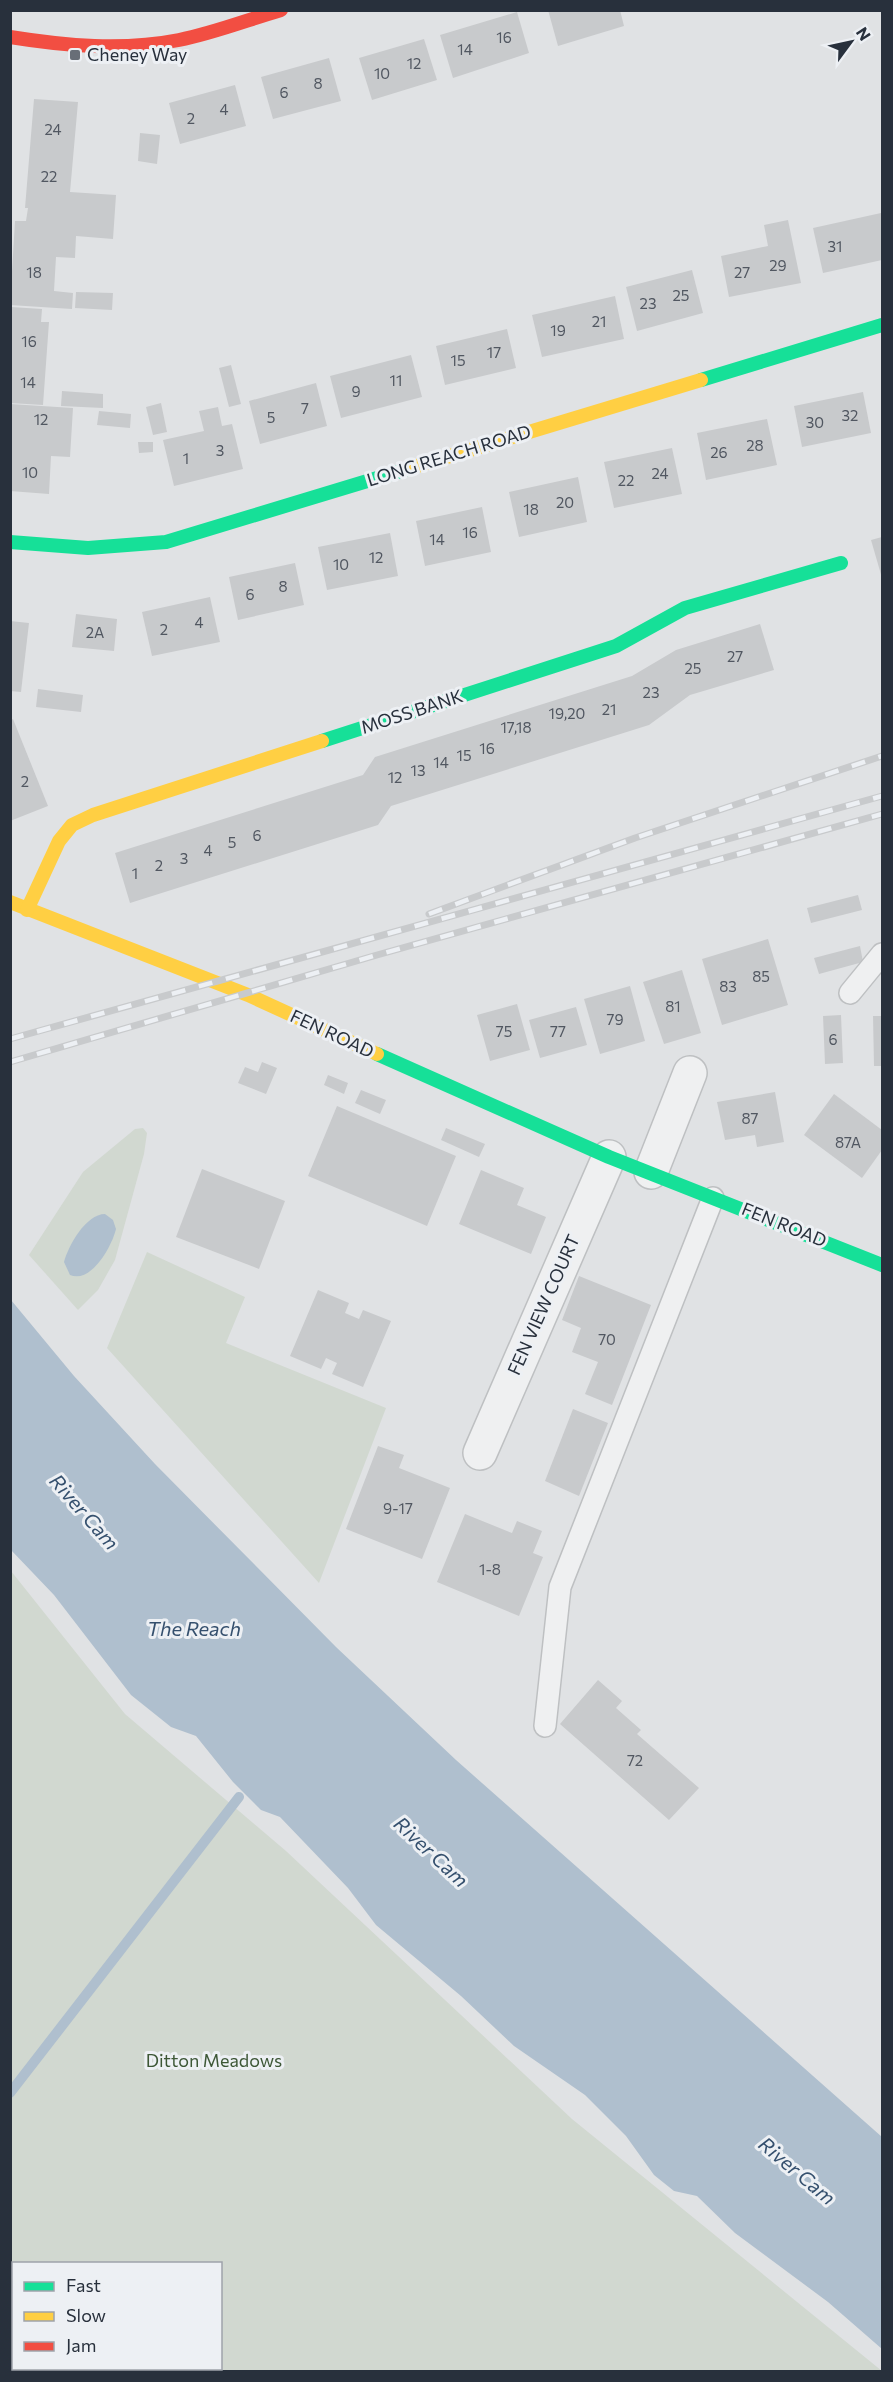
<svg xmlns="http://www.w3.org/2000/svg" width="893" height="2382" font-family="Commissioner,sans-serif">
<rect width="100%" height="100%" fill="#e0e2e4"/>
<g fill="#d1d8d0" fill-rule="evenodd">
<polygon points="143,1128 147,1133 144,1154 115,1260 98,1290 78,1310 29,1255 83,1172 135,1129"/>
<polygon points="147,1252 245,1297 226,1343 386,1408 319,1583 107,1348"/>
<path d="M11 1571 125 1714 286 1851 572 2119 882 2371H11ZM14 2264H220V2368H14Z"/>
</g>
<g fill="#afbfce">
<path d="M105 1214 113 1220 116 1229C112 1246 91 1284 70 1275L64 1262C68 1246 86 1214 105 1214Z"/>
<polygon points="11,1300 74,1376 155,1464 336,1647 456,1760 882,2137 882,2349 828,2302 735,2233 697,2196 674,2191 654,2175 626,2136 585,2095 514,2046 461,1996 376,1925 348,1888 280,1817 261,1810 233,1782 196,1736 171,1727 131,1695 54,1595 11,1550"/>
</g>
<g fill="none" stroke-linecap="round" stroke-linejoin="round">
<polyline stroke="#afbfce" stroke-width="10" points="10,2093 239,1797"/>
</g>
<g fill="#c8cacc">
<polygon points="548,10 620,10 624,26 558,46"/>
<polygon points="517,12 529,53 453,78 440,35"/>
<polygon points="424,39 437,80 372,100 359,58"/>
<polygon points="329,58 341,101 273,119 261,77"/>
<polygon points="235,85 246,126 180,144 169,103"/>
<polygon points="34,99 78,102 70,192 116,195 113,239 76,236 75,258 56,257 54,291 73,293 72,309 10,305 15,221 26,221 28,208 25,208"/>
<polygon points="140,133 160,135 157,164 138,161"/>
<polygon points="881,213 882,260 823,273 813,228"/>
<polygon points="788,220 801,283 729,297 721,256 768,246 764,225"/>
<polygon points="692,270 703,313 637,331 626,287"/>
<polygon points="76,292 113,293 112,310 75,308"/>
<polygon points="615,296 624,339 542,357 532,315"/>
<polygon points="11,307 42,309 41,322 49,322 43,405 10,403"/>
<polygon points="507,329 516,368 445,385 436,346"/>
<polygon points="411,355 422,397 341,418 330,376"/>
<polygon points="231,365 241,404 229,407 219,368"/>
<polygon points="316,383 327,426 260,444 249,401"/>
<polygon points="62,391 103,394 103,408 61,406"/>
<polygon points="863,392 871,433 802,447 794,406"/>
<polygon points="161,403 167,432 153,435 146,407"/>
<polygon points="10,404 73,408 70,457 51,456 49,494 10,491"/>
<polygon points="218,407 222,426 232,424 243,469 174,486 163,440 204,431 199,411"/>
<polygon points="99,411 131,414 130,428 97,425"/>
<polygon points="767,419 777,465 706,480 697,433"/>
<polygon points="138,442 153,442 153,452 139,453"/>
<polygon points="672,448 682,494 614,508 604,462"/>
<polygon points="578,477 587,522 519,537 509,492"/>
<polygon points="482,507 491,552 425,566 416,521"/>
<polygon points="390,533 398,576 327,590 318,547"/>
<polygon points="882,537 882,578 871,540"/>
<polygon points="295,563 304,605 238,620 229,577"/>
<polygon points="210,597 220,642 152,656 142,612"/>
<polygon points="76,614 117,619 114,651 72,647"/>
<polygon points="10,621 29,623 21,692 10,691"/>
<polygon points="760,624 774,670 690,695 649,725 391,806 378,825 130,903 115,853 363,775 375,757 632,676 676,650"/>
<polygon points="38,689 83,695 81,712 36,707"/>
<polygon points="13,719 48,806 10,821 10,721"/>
<polygon points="858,895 862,910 811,923 807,908"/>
<polygon points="768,939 788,1005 722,1025 702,959"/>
<polygon points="860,946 863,962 819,974 814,958"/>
<polygon points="682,970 701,1033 664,1044 643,982"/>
<polygon points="630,986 645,1041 600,1054 584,999"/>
<polygon points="517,1004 530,1050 490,1061 477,1015"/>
<polygon points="576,1007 587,1045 540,1058 529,1020"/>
<polygon points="841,1015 843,1063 825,1064 823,1016"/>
<polygon points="873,1016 882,1016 882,1066 874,1066"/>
<polygon points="262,1062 277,1068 266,1094 238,1083 245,1067 258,1072"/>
<polygon points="328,1075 348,1083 344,1094 324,1085"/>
<polygon points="361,1090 386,1100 380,1114 355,1103"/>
<polygon points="775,1092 784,1142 757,1147 755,1135 725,1140 717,1102"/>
<polygon points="834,1094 882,1130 882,1150 862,1178 804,1135"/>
<polygon points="337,1106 456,1156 427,1226 308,1176"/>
<polygon points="446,1128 485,1144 479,1157 441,1140"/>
<polygon points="202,1169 285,1201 259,1269 176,1237"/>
<polygon points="481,1170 524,1188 517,1205 546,1217 531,1254 459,1224"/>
<polygon points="579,1276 651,1305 612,1405 585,1394 598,1362 572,1352 581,1328 562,1320"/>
<polygon points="318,1290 349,1303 345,1313 359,1319 363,1310 391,1321 363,1387 332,1374 337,1363 326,1358 321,1369 290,1356"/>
<polygon points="573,1409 608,1423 579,1496 545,1481"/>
<polygon points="378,1446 404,1455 399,1468 450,1488 422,1559 346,1529"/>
<polygon points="465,1514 512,1533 517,1521 542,1531 533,1553 543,1557 519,1616 437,1582"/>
<polygon points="598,1680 622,1701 616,1708 641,1730 637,1734 699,1788 669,1820 560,1724"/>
</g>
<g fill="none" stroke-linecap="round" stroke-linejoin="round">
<defs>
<g id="lane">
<polyline points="850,993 882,954"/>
<polyline points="545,1726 560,1587 713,1198"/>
</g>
<g id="street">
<polyline points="651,1172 690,1073"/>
<polyline points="480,1453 609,1157"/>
</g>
</defs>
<use href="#lane" stroke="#bec0c2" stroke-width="24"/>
<use href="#street" stroke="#bec0c2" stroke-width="36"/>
<use href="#lane" stroke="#eff0f1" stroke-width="21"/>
<use href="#street" stroke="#eff0f1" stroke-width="33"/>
<g stroke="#16e098" stroke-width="14">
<polyline points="701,380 882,325"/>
<polyline points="10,542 88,548 166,542 407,469"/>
<polyline points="322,741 616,646 685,608 841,563"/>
<polyline points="377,1054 609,1157 882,1265"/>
</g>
<g stroke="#ffcf43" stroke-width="14">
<polyline points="407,469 701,380"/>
<polyline points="10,902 248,995 377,1054"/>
<polyline points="27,910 59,841 72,825 93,815 322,741"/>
</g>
<path stroke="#f24e42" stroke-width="14" d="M10 37C66 46 123 51 179 40 214 33 247 20 281 10"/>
<defs>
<g id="rail">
<polyline points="429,914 635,838 882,756"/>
<polyline points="10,1039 882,796"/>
<polyline points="10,1062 377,955 882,814"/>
</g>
</defs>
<use href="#rail" stroke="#c8cacc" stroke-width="7"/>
<use href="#rail" stroke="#edf0f4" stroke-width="4.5" stroke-dasharray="14" stroke-linecap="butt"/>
</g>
<rect fill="#686e77" stroke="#edf0f4" stroke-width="2" x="69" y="49" width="12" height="12" rx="3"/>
<g text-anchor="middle" stroke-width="6" stroke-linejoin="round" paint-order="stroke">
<g font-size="15" fill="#515761">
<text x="504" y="43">16</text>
<text x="465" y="55">14</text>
<text x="414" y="69">12</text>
<text x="382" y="79">10</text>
<text x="318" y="89">8</text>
<text x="284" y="98">6</text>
<text x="224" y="115">4</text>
<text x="191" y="124">2</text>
<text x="53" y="135">24</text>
<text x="49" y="182">22</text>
<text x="835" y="252">31</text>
<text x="778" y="271">29</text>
<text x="34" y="278">18</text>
<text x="742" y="278">27</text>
<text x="681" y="301">25</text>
<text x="648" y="309">23</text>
<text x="599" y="327">21</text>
<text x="558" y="336">19</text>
<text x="29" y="347">16</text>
<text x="494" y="358">17</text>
<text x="458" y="366">15</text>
<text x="396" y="386">11</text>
<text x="28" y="388">14</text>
<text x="356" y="397">9</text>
<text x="305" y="414">7</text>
<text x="850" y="421">32</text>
<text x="271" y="423">5</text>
<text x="41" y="425">12</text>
<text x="815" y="428">30</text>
<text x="755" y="451">28</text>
<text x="220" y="456">3</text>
<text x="719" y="458">26</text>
<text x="186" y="464">1</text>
<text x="30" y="478">10</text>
<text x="660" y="479">24</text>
<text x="626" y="486">22</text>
<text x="565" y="508">20</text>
<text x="531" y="515">18</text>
<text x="470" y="538">16</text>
<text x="437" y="545">14</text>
<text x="376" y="563">12</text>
<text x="341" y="570">10</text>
<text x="283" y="592">8</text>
<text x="250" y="600">6</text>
<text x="199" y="628">4</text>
<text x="164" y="635">2</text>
<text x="95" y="638">2A</text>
<text x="735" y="662">27</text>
<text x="693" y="674">25</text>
<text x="651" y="698">23</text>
<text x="609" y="715">21</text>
<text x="567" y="719">19,20</text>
<text x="516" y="733">17,18</text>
<text x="487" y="754">16</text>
<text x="464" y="761">15</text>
<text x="441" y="768">14</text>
<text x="418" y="776">13</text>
<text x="395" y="783">12</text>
<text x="25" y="787">2</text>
<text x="257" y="841">6</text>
<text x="232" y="848">5</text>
<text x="208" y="856">4</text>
<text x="184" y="864">3</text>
<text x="159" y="871">2</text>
<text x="135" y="879">1</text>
<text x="761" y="982">85</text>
<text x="728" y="992">83</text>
<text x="673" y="1012">81</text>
<text x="615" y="1025">79</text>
<text x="504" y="1037">75</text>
<text x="558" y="1037">77</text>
<text x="833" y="1045">6</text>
<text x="750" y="1124">87</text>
<text x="848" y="1148">87A</text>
<text x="607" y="1345">70</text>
<text x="398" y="1514">9-17</text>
<text x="490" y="1575">1-8</text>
<text x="635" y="1766">72</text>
</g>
<g font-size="18" fill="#28303c" stroke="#edf0f4" text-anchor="start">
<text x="87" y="61">Cheney Way</text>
</g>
<g font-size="18" fill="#28303c" stroke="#edf0f4">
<text transform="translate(449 456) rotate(-17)" y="6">LONG REACH ROAD</text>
<text transform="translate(412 712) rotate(-18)" y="6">MOSS BANK</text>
<text transform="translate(332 1034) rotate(25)" y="6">FEN ROAD</text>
<text transform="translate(784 1225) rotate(22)" y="6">FEN ROAD</text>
<text transform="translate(544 1305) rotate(-66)" y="6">FEN VIEW COURT</text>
</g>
<g font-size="18" fill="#3d5736" stroke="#edf0f4">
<text x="214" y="2067">Ditton Meadows</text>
</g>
<g font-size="20" font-style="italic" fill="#35506e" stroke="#edf0f4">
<text transform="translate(84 1512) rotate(49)" y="7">River Cam</text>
<text x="194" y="1636">The Reach</text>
<text transform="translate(431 1852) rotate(43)" y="7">River Cam</text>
<text transform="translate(797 2171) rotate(40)" y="7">River Cam</text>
</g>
</g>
<rect width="893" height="2382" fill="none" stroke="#28303c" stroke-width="24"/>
<rect x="12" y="2262" width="210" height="108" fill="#edf0f4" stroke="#9ea3aa" stroke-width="1.5"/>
<rect x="24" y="2282" width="30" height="9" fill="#16e098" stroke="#9ea3aa" stroke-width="1.5"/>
<text x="66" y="2292" font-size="18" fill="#28303c">Fast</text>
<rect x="24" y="2312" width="30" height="9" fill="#ffcf43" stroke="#9ea3aa" stroke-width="1.5"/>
<text x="66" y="2322" font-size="18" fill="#28303c">Slow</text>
<rect x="24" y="2342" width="30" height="9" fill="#f24e42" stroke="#9ea3aa" stroke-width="1.5"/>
<text x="66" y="2352" font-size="18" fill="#28303c">Jam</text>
<g transform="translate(851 42) rotate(57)" stroke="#edf0f4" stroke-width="4.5" paint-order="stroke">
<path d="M0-4.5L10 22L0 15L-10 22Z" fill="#28303c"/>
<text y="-9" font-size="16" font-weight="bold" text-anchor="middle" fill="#28303c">N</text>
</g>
</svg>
